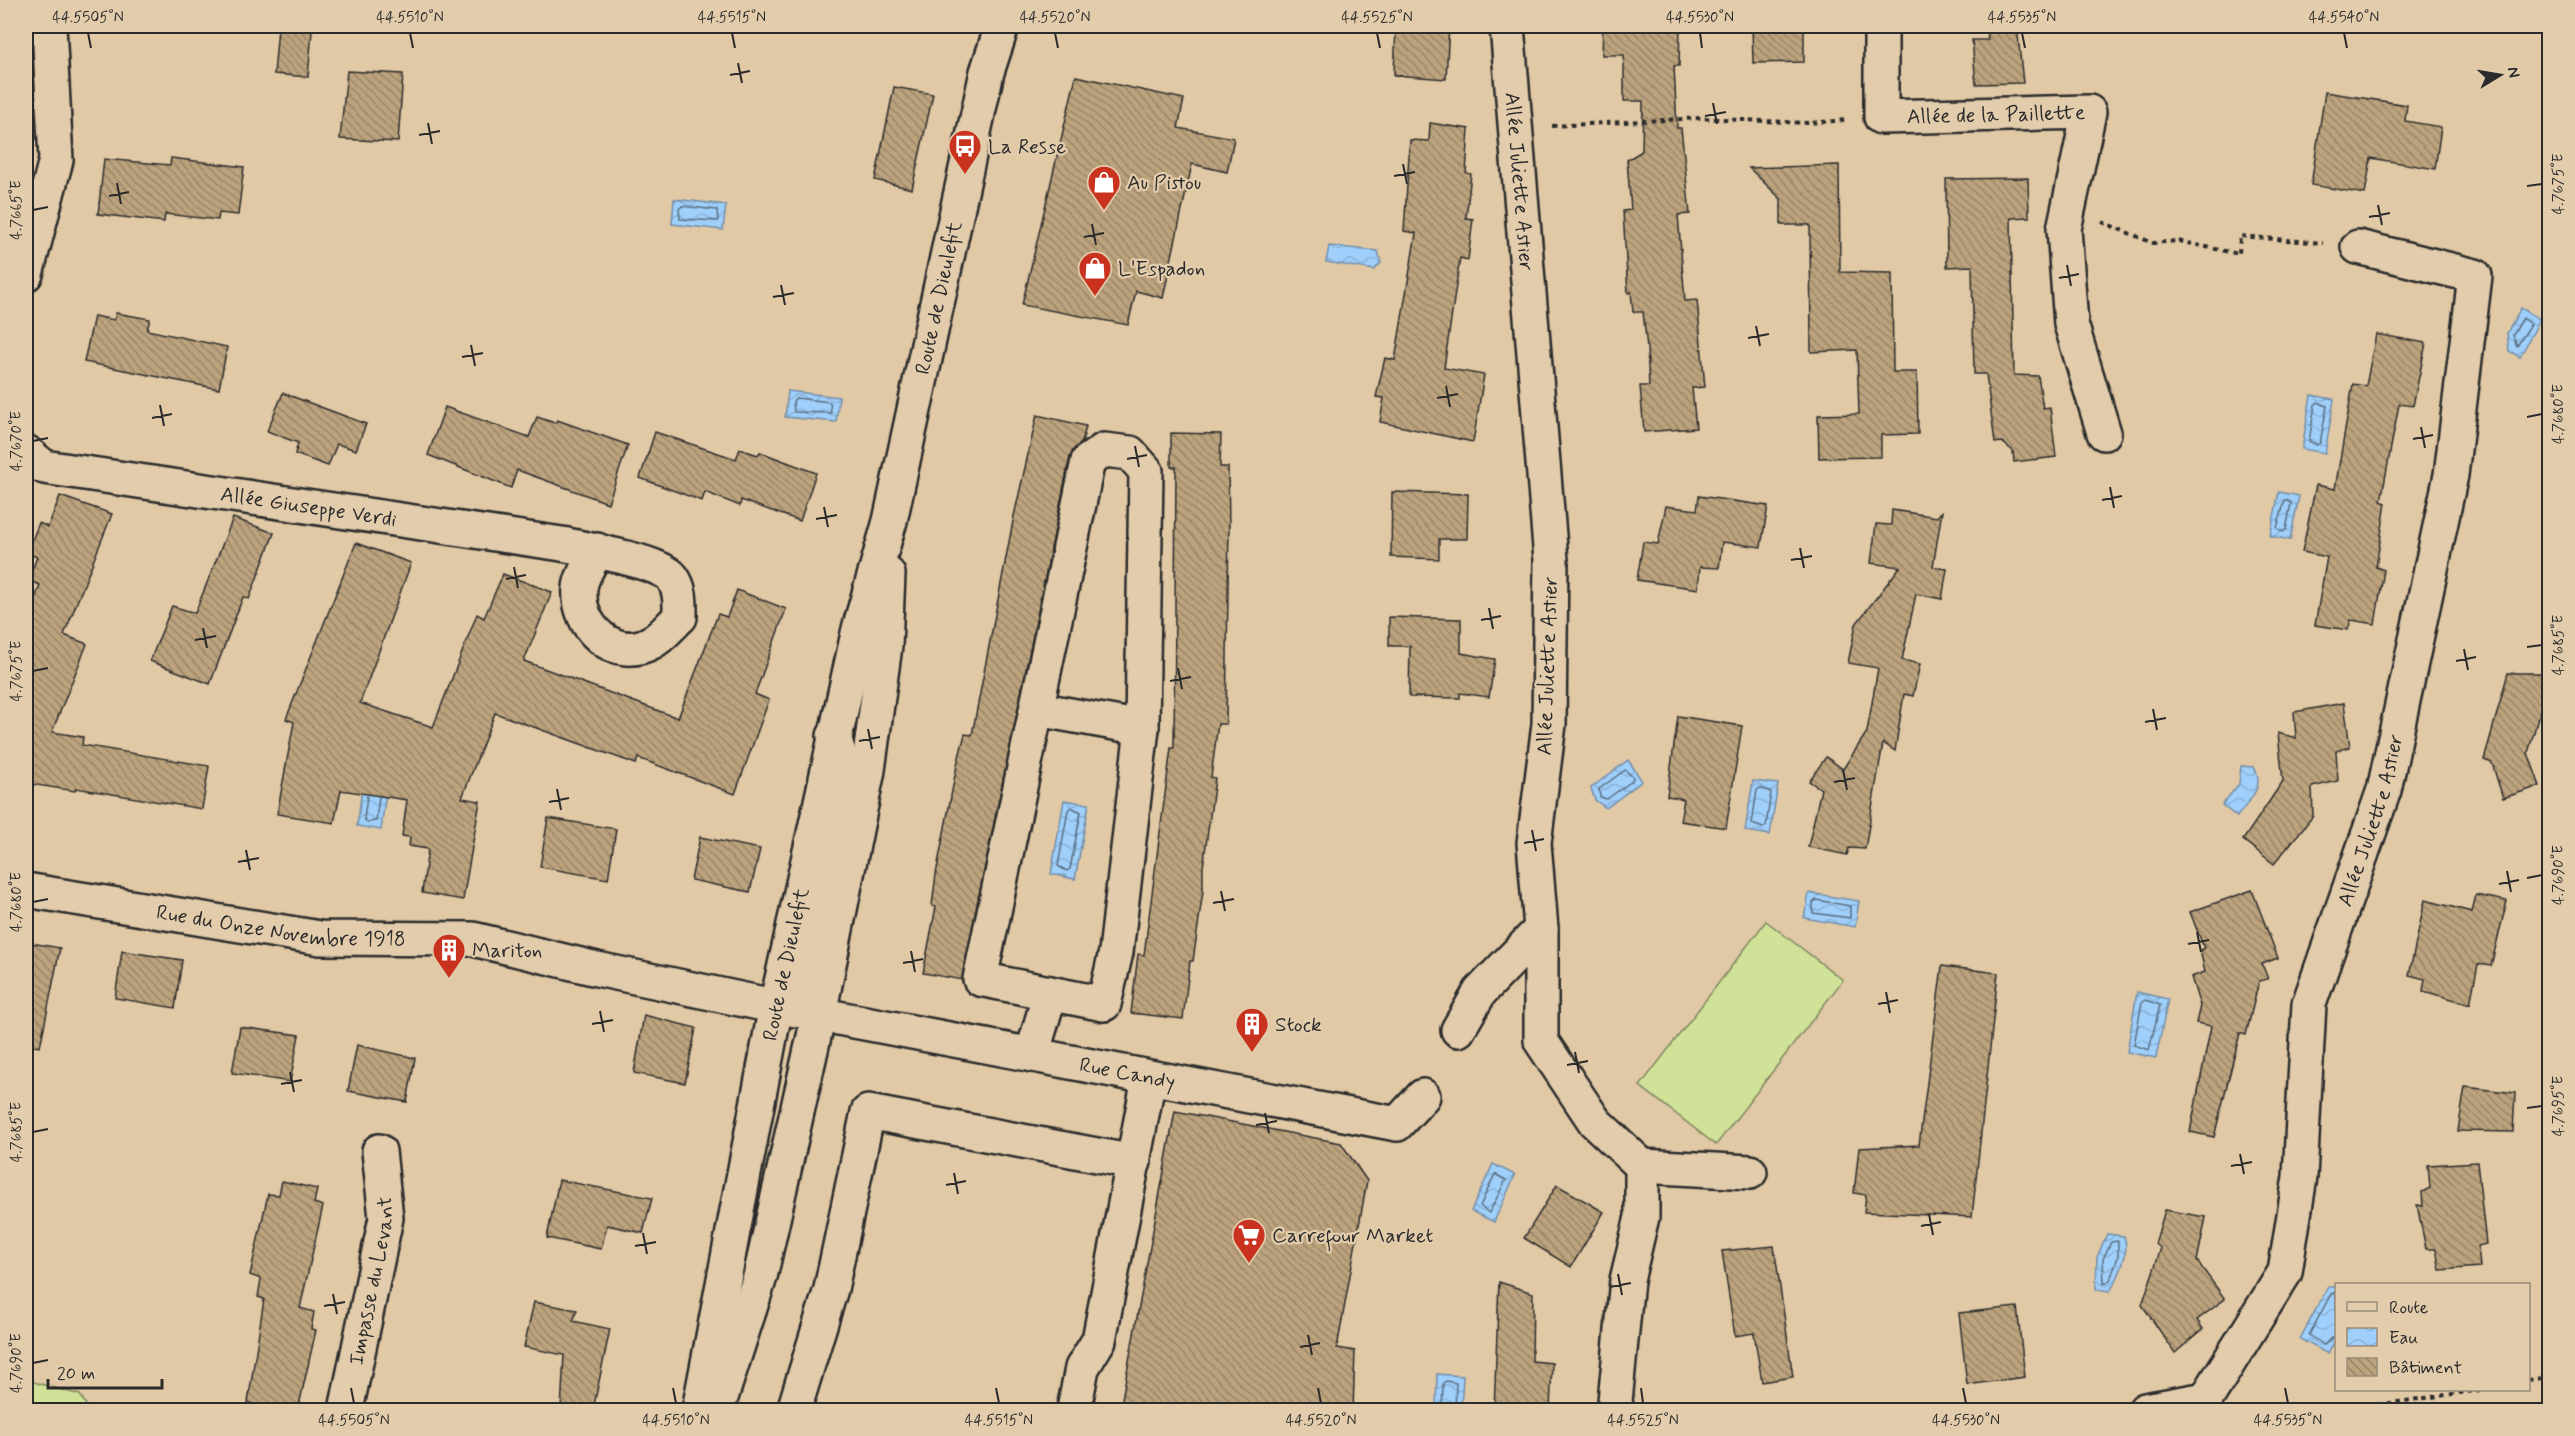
<svg xmlns="http://www.w3.org/2000/svg" width="2575" height="1436" font-family="Mynerve,sans-serif">
<defs>
<pattern id="water-waves" width="16" height="10" patternUnits="userSpaceOnUse" patternTransform="scale(1.5)"><rect width="16" height="10" fill="#9fcffb"/><path d="M0 5q4-4 8 0t8 0" fill="none" stroke="#89b2d7"/></pattern>
<pattern id="building-back-hatch" width="6" height="6" patternUnits="userSpaceOnUse" patternTransform="scale(1.5)"><rect width="6" height="6" fill="#bca37d"/><path d="M-1 5l2 2M0 0l6 6M5-1l2 2" fill="none" stroke="#998567"/></pattern>
</defs>
<rect width="100%" height="100%" fill="#e1c9a6"/>
<filter id="ink" filterUnits="userSpaceOnUse"><feTurbulence type="fractalNoise" baseFrequency=".0167" numOctaves="2"/><feDisplacementMap in="SourceGraphic" scale="12" xChannelSelector="R" yChannelSelector="G"/><feConvolveMatrix kernelMatrix="1 2 1 2 8 2 1 2 1" color-interpolation-filters="sRGB"/></filter>
<g filter="url(#ink)">
<g fill="#d0e297" stroke="#7e8661" stroke-width="1.5">
<polygon points="1766,921 1843,980 1716,1145 1640,1086"/>
<polygon points="26,1380 80,1395 89,1410 26,1410"/>
</g>
<g fill="url(#water-waves)" stroke="#718da8" stroke-width="1.5">
<polygon points="674,199 726,205 723,230 672,224"/>
<polygon points="1329,246 1378,251 1381,263 1374,270 1326,262"/>
<polygon points="2521,308 2540,319 2520,357 2509,351 2507,333"/>
<polygon points="788,391 839,397 836,422 785,417"/>
<polygon points="2311,395 2334,399 2325,453 2302,449"/>
<polygon points="2279,492 2299,496 2290,540 2270,536"/>
<polygon points="1628,760 1642,781 1606,808 1595,800 1591,788"/>
<path d="M2241 766 2254 767C2266 787 2249 800 2237 817L2222 805 2239 784Z"/>
<polygon points="363,781 387,784 381,830 357,826"/>
<polygon points="1753,781 1778,784 1770,835 1745,831"/>
<polygon points="1064,800 1089,804 1075,879 1051,874"/>
<polygon points="1809,893 1859,901 1855,927 1804,918"/>
<polygon points="2137,992 2168,999 2156,1058 2127,1052"/>
<polygon points="1493,1164 1515,1175 1494,1222 1471,1211"/>
<path d="M2107 1234 2124 1236C2130 1252 2119 1277 2110 1291L2096 1289 2097 1257Z"/>
<polygon points="2328,1287 2336,1287 2336,1338 2328,1354 2300,1339"/>
<polygon points="1437,1374 1463,1376 1461,1410 1436,1410"/>
</g>
<g fill="none" stroke-linecap="round" stroke-linejoin="round">
<g stroke="#596d7e" stroke-width="1.5">
<polygon points="682,206 717,210 718,221 680,219 679,209"/>
<polygon points="2523,318 2531,324 2517,346 2513,335"/>
<polygon points="796,398 830,402 831,413 794,412 793,401"/>
<polygon points="2318,402 2327,406 2320,443 2317,445 2309,441 2315,405"/>
<polygon points="2285,500 2291,503 2286,530 2283,532 2277,528"/>
<polygon points="1625,770 1633,777 1632,781 1607,799 1600,797 1599,789"/>
<polygon points="1760,788 1771,792 1766,826 1763,828 1752,824 1757,790"/>
<polyline points="367,796 364,819 367,822 376,821 379,797"/>
<polygon points="1071,807 1081,812 1070,869 1067,871 1058,866 1068,810"/>
<polygon points="1816,900 1850,906 1850,918 1813,913 1813,903"/>
<polygon points="2145,1000 2160,1005 2149,1050 2134,1045 2142,1002"/>
<polygon points="1495,1174 1506,1180 1489,1213 1480,1206"/>
<polygon points="2118,1241 2118,1257 2110,1280 2104,1284 2103,1259 2111,1242"/>
<polyline points="2336,1292 2331,1294 2309,1335 2324,1345 2331,1338 2336,1337"/>
<polyline points="1442,1410 1443,1383 1446,1381 1456,1383 1455,1410"/>
</g>
</g>
<g fill="url(#building-back-hatch)" stroke="#2b2b2b" stroke-width="1.5">
<polygon points="1396,26 1449,26 1446,79 1394,75"/>
<polygon points="1603,26 1680,26 1679,66 1674,66 1677,128 1681,128 1690,214 1678,215 1685,301 1697,300 1700,332 1705,387 1692,388 1696,428 1644,432 1640,386 1649,386 1647,348 1643,312 1633,312 1631,292 1628,293 1623,211 1631,210 1627,160 1642,151 1643,101 1624,101 1624,55 1602,55"/>
<polygon points="1752,26 1804,26 1804,62 1753,63"/>
<polygon points="1986,26 2017,26 2023,83 1976,84 1972,40 1988,40"/>
<polygon points="278,28 312,31 308,77 274,74"/>
<polygon points="347,71 403,74 398,142 340,139"/>
<polygon points="1076,76 1184,99 1178,128 1234,138 1227,172 1192,164 1163,298 1136,291 1128,325 1022,305"/>
<polygon points="894,87 933,94 912,189 875,180"/>
<polygon points="2325,92 2407,105 2405,121 2441,127 2435,169 2371,158 2365,194 2311,185"/>
<polygon points="1430,123 1469,129 1466,173 1471,174 1466,218 1473,219 1468,260 1460,258 1444,368 1484,375 1473,442 1380,422 1384,398 1376,397 1385,358 1395,360 1416,233 1404,231 1410,140 1429,141"/>
<polygon points="171,158 244,167 238,215 219,213 218,220 165,214 164,222 98,214 104,159 170,165"/>
<polygon points="1839,165 1840,272 1892,273 1893,372 1917,372 1918,434 1881,435 1881,457 1819,458 1818,415 1859,414 1857,350 1811,352 1810,225 1781,225 1781,199 1749,168"/>
<polygon points="2028,178 2029,217 2011,218 2014,375 2038,376 2043,408 2050,407 2056,457 2014,462 2013,451 2002,442 1995,443 1986,374 1974,374 1972,266 1947,267 1946,179"/>
<polygon points="116,313 150,319 147,330 227,347 219,389 84,362 94,316 114,320"/>
<polygon points="2376,334 2426,343 2413,406 2399,404 2381,501 2386,503 2376,567 2384,570 2375,624 2351,620 2348,630 2315,625 2327,557 2302,552 2316,485 2335,489 2353,384 2366,386"/>
<polygon points="283,393 366,424 356,450 337,444 328,466 295,454 298,443 267,431"/>
<polygon points="445,407 529,437 537,417 555,423 557,420 628,445 608,503 517,470 511,488 428,455"/>
<polygon points="1037,415 1086,426 1082,442 1070,457 962,980 923,973 936,907 932,906 936,874 957,765 965,734 972,735 1014,516"/>
<polygon points="655,432 736,459 740,449 758,455 760,452 816,473 800,521 741,500 740,506 705,492 702,501 640,478"/>
<polygon points="1171,433 1221,434 1220,467 1228,467 1229,526 1226,724 1218,724 1211,777 1215,778 1213,794 1203,867 1203,891 1193,961 1190,961 1183,1019 1131,1013 1138,954 1144,955 1171,748 1174,748 1176,467 1171,467"/>
<polygon points="1392,492 1468,494 1467,539 1439,539 1439,559 1391,557"/>
<polygon points="60,496 112,514 64,635 87,644 52,732 83,737 82,745 209,766 202,809 76,788 75,791 31,784 26,795 26,623 40,585 28,580 37,557 27,553 39,523 48,527"/>
<polygon points="1699,496 1768,506 1761,547 1722,542 1719,568 1700,567 1698,589 1637,580 1643,542 1658,544 1666,506 1697,510"/>
<polygon points="1892,510 1937,517 1942,511 1933,567 1947,569 1942,599 1916,594 1902,660 1920,664 1913,696 1904,694 1895,751 1883,743 1865,849 1849,848 1847,855 1808,847 1821,789 1809,781 1826,757 1843,769 1867,732 1878,668 1848,663 1856,624 1900,567 1871,563 1876,524 1891,525"/>
<polygon points="233,518 274,533 249,599 243,597 210,684 150,661 172,606 195,613"/>
<polygon points="356,543 411,563 360,703 433,727 477,614 484,618 503,574 552,592 524,661 678,718 718,614 727,617 737,590 786,609 755,694 769,700 735,794 638,758 636,764 495,713 462,798 480,801 463,900 422,893 428,849 409,846 410,837 402,836 407,800 341,790 334,823 277,814 294,722 286,719"/>
<polygon points="1389,617 1461,619 1461,653 1495,659 1489,697 1460,693 1460,698 1409,697 1410,646 1389,646"/>
<polygon points="2508,673 2550,673 2550,676 2528,753 2540,786 2503,798 2492,763 2484,760"/>
<polygon points="2344,703 2350,747 2336,751 2338,781 2312,787 2313,816 2274,864 2243,840 2283,781 2278,733 2296,738 2294,712"/>
<polygon points="1678,716 1742,726 1726,828 1680,821 1684,799 1667,796"/>
<polygon points="548,818 616,829 608,879 540,867"/>
<polygon points="700,837 760,849 750,892 691,880"/>
<polygon points="2252,890 2278,958 2262,964 2268,979 2259,981 2246,1035 2240,1033 2214,1137 2190,1132 2211,1026 2196,1023 2200,1006 2191,977 2205,972 2200,950 2204,948 2190,912"/>
<polygon points="2476,895 2507,901 2491,966 2478,964 2470,1004 2423,991 2425,979 2409,975 2425,900 2472,912"/>
<polygon points="26,942 60,948 40,1047 26,1045"/>
<polygon points="122,951 182,960 175,1008 115,998"/>
<polygon points="1942,966 1998,973 1972,1217 1864,1212 1866,1195 1854,1193 1859,1148 1919,1145"/>
<polygon points="644,1015 696,1028 685,1083 634,1073"/>
<polygon points="240,1027 299,1035 290,1082 232,1073"/>
<polygon points="357,1045 415,1058 407,1102 348,1091"/>
<polygon points="2465,1087 2515,1093 2513,1132 2458,1131"/>
<polygon points="1175,1111 1341,1143 1367,1181 1337,1348 1355,1351 1353,1410 1120,1410"/>
<polygon points="2477,1162 2486,1244 2478,1246 2480,1267 2440,1270 2436,1249 2426,1249 2417,1205 2423,1206 2422,1192 2430,1188 2428,1165"/>
<polygon points="559,1180 652,1198 643,1233 607,1225 601,1249 547,1238"/>
<polygon points="282,1181 317,1189 314,1203 323,1206 300,1308 314,1312 311,1329 316,1330 298,1410 252,1410 253,1404 248,1403 264,1299 258,1297 261,1279 250,1275 268,1194 279,1195"/>
<polygon points="1557,1185 1604,1212 1571,1267 1524,1238"/>
<polygon points="2165,1210 2206,1217 2197,1261 2225,1299 2197,1320 2203,1329 2175,1353 2142,1305 2161,1248 2155,1244"/>
<polygon points="1774,1246 1793,1377 1762,1382 1754,1333 1735,1336 1722,1251"/>
<polygon points="1499,1282 1533,1293 1532,1361 1552,1363 1550,1410 1494,1410"/>
<polygon points="534,1302 577,1310 573,1321 610,1329 593,1410 561,1410 564,1355 524,1347"/>
<polygon points="2017,1307 2025,1377 1967,1385 1959,1313"/>
</g>
<g fill="none" stroke-linecap="round" stroke-linejoin="round">
<defs>
<g id="minor">
<path id="s1" d="M1507 26 1551 560 1549 724 1534 843 1541 929V1041L1595 1122 1642 1166V1217L1627 1280 1615 1401 1617 1410"/>
<path id="s2" d="M1881 26V117L2089 112 2064 229 2071 324 2104 433"/>
<polyline points="26,274 56,160 49,26"/>
<polygon points="1104,450 1130,453 1146,471 1142,728 1116,952 1104,1004 980,979 1088,461"/>
<path id="s3" d="M26 452 44 467 562 544C582 548 661 562 672 577 681 589 680 603 680 617 671 625 662 637 652 642 615 663 576 627 580 588 581 576 592 561 597 550"/>
<polyline points="1037,709 1142,728"/>
<path id="s4" d="M26 890 320 938 473 939 597 969 754 1002 1397 1124 1423 1096"/>
<polyline points="819,1014 808,976 811,936 845,775 834,736"/>
<polyline points="1458,1030 1480,992 1541,929"/>
<polyline points="1032,1055 1050,993"/>
<polyline points="1642,1166 1750,1172"/>
<path id="s5" d="M346 1410 386 1218 379 1151"/>
<polyline points="794,1410 831,1289 868,1112 1134,1162"/>
<polyline points="1074,1410 1082,1368 1099,1340 1149,1078"/>
<path id="s6" d="M2145 1410 2206 1399 2285 1272 2300 1177 2309 1004 2384 790 2451 475 2475 276 2358 247"/>
</g>
<g id="major">
<path id="s7" d="M699 1410 776 1006 859 629 890 521 987 72 1002 26"/>
<polyline points="717,1410 760,1277 819,1014 868,770 885,646 888,574"/>
</g>
</defs>
<use href="#minor" stroke="#2b2b2b" stroke-width="38"/>
<use href="#major" stroke="#2b2b2b" stroke-width="38"/>
<g stroke="#2b2b2b" stroke-width="4" stroke-dasharray="4.5 4.5" stroke-linecap="butt">
<polyline points="1552,126 1699,118 1808,123 1847,120"/>
<polyline points="2102,222 2153,243 2178,241 2239,254 2240,236 2323,243"/>
<polyline points="2528,1380 2550,1377"/>
<polyline points="2343,1410 2480,1390"/>
</g>
<use href="#minor" stroke="#e2ccac" stroke-width="33"/>
<use href="#major" stroke="#e2ccac" stroke-width="33"/>
</g>
</g>
<path fill="none" stroke="#2b2b2b" stroke-width="2" d="M88 33 91 48M410 33 413 48M732 33 735 48M1055 33 1058 48M1377 33 1380 48M1700 33 1702 48M2022 33 2025 48M2344 33 2347 48M738 63 742 83M730 75 750 71M1713 103 1717 124M1705 116 1726 112M428 123 432 144M419 135 440 131M1403 164 1407 184M1394 176 1415 172M117 183 121 204M2527 186 2542 184M109 196 129 192M2378 205 2382 225M33 210 48 207M2369 217 2390 213M1092 224 1096 245M1084 237 1104 233M2067 265 2071 286M2059 278 2079 274M781 285 785 305M773 297 794 293M1756 326 1760 346M1748 338 1769 334M471 345 475 366M462 357 483 353M1446 386 1450 407M1437 398 1458 394M160 405 164 426M2527 417 2542 414M152 418 172 414M2421 427 2425 448M2413 439 2433 435M33 441 48 438M1135 446 1139 467M1127 459 1147 455M2110 487 2114 508M2102 500 2122 496M824 507 828 527M816 519 837 515M1800 548 1804 568M1791 560 1812 556M514 567 518 588M506 579 526 575M1489 608 1493 629M1481 620 1501 616M203 628 207 648M195 640 216 636M2527 647 2542 645M2464 649 2468 670M2456 661 2476 657M1178 668 1182 689M33 671 48 668M1170 681 1191 677M2153 709 2157 730M2145 722 2166 718M868 729 872 749M859 741 880 737M1843 770 1847 790M1834 782 1855 778M557 789 561 810M549 802 569 798M1532 830 1536 851M1524 843 1544 839M246 850 250 870M238 862 259 858M2507 871 2511 892M2527 878 2542 875M2499 884 2519 880M1221 891 1225 911M33 902 48 899M1213 903 1234 899M2197 932 2201 952M2188 944 2209 940M911 951 915 972M903 963 923 959M1886 992 1890 1013M1878 1004 1898 1000M600 1011 604 1032M592 1024 613 1020M1575 1052 1579 1073M1567 1065 1588 1061M290 1072 294 1092M281 1084 302 1080M2527 1108 2542 1106M1265 1113 1269 1133M1256 1125 1277 1121M33 1132 48 1129M2240 1154 2244 1174M2231 1166 2252 1162M954 1173 958 1194M946 1185 966 1181M1929 1214 1933 1235M1921 1226 1941 1222M643 1233 647 1254M635 1246 656 1242M1618 1274 1622 1295M1610 1287 1631 1283M333 1294 337 1314M324 1306 345 1302M1308 1335 1312 1355M1300 1347 1320 1343M33 1363 48 1360M351 1388 354 1403M673 1388 676 1403M996 1388 999 1403M1318 1388 1321 1403M1641 1388 1643 1403M1963 1388 1966 1403M2285 1388 2288 1403"/>
<defs>
<symbol id="bus-pin" viewBox="-11 -11 22 30"><path d="M0 17L-7.5 6A9.5 9.5 0 1 1 7.5 6Z" fill="#c8321e" stroke="#e2ccac"/><path d="M-5-6H5V4H4V6H2V4H-2V6H-4V4H-5ZM-3.5-4V0h7V-4ZM-3.5 1.2v1.5H-2V1.2ZM2 1.2v1.5H3.5V1.2Z" fill="#fff"/></symbol>
<symbol id="shop-pin" viewBox="-11 -11 22 30"><path d="M0 17L-7.5 6A9.5 9.5 0 1 1 7.5 6Z" fill="#c8321e" stroke="#e2ccac"/><path d="M-5-2.5h2.3a2.7 3.5 0 0 1 5.4 0H5L5.5 6h-11ZM-1.5-2.5h3a1.5 2.3 0 0 0-3 0Z" fill="#fff"/></symbol>
<symbol id="building-pin" viewBox="-11 -11 22 30"><path d="M0 17L-7.5 6A9.5 9.5 0 1 1 7.5 6Z" fill="#c8321e" stroke="#e2ccac"/><path d="M-4-6H4V6H1V3H-1V6H-4ZM-2.5-4.3h1.7v1.8h-1.7ZM.8-4.3h1.7v1.8H.8ZM-2.5-1h1.7V.8h-1.7ZM.8-1h1.7V.8H.8Z" fill="#fff"/></symbol>
<symbol id="supermarket-pin" viewBox="-11 -11 22 30"><path d="M0 17L-7.5 6A9.5 9.5 0 1 1 7.5 6Z" fill="#c8321e" stroke="#e2ccac"/><path d="M-6-5.5h2.5l.6 2H6L4.5 2H-2.5L-4.4-4H-6ZM-1.5 3.2a1.3 1.3 0 1 0 .1 0ZM3 3.2a1.3 1.3 0 1 0 .1 0Z" fill="#fff"/></symbol>
</defs>
<g fill-rule="evenodd">
<use href="#bus-pin" x="946" y="127" width="38" height="52"/>
<use href="#shop-pin" x="1085" y="163" width="38" height="52"/>
<use href="#shop-pin" x="1076" y="249" width="38" height="52"/>
<use href="#building-pin" x="430" y="931" width="38" height="52"/>
<use href="#building-pin" x="1233" y="1005" width="38" height="52"/>
<use href="#supermarket-pin" x="1230" y="1216" width="38" height="52"/>
</g>
<g text-anchor="middle" stroke-width="4.5" stroke-linejoin="round" paint-order="stroke">
<g font-size="21" fill="#2b2b2b" stroke="#e2ccac">
<text dy="7" stroke="none"><textPath href="#s2" startOffset="206">Allée de la Paillette</textPath></text>
<text dy="7" stroke="none"><textPath href="#s1" startOffset="156">Allée Juliette Astier</textPath></text>
<text dy="7" stroke="none"><textPath href="#s7" startOffset="1138">Route de Dieulefit</textPath></text>
<text dy="7" stroke="none"><textPath href="#s3" startOffset="291">Allée Giuseppe Verdi</textPath></text>
<text transform="translate(1547 666) rotate(-88)" y="7">Allée Juliette Astier</text>
<text dy="7" stroke="none"><textPath href="#s6" startOffset="675">Allée Juliette Astier</textPath></text>
<text dy="7" stroke="none"><textPath href="#s4" startOffset="258">Rue du Onze Novembre 1918</textPath></text>
<text dy="7" stroke="none"><textPath href="#s7" startOffset="454">Route de Dieulefit</textPath></text>
<text dy="7" stroke="none"><textPath href="#s4" startOffset="1119">Rue Candy</textPath></text>
<text dy="7" stroke="none"><textPath href="#s5" startOffset="132">Impasse du Levant</textPath></text>
</g>
<g font-size="21" fill="#2b2b2b" stroke="#e2ccac" text-anchor="start">
<text x="988" y="153">La Resse</text>
<text x="1127" y="189">Au Pistou</text>
<text x="1118" y="275">L'Espadon</text>
<text x="472" y="957">Mariton</text>
<text x="1275" y="1031">Stock</text>
<text x="1272" y="1242">Carrefour Market</text>
</g>
</g>
<rect width="2575" height="1436" fill="none" stroke="#e2ccac" stroke-width="66"/>
<rect x="2335" y="1283" width="195" height="108" fill="#e2ccac" stroke="#998c78" stroke-width="1.5"/>
<rect x="2347" y="1302" width="30" height="9" fill="#e2ccac" stroke="#998c78" stroke-width="1.5"/>
<text x="2389" y="1313" font-size="18" fill="#2b2b2b">Route</text>
<rect x="2347" y="1328" width="30" height="18" fill="url(#water-waves)" stroke="#998c78" stroke-width="1.5"/>
<text x="2389" y="1343" font-size="18" fill="#2b2b2b">Eau</text>
<rect x="2347" y="1358" width="30" height="18" fill="url(#building-back-hatch)" stroke="#998c78" stroke-width="1.5"/>
<text x="2389" y="1373" font-size="18" fill="#2b2b2b">Bâtiment</text>
<g transform="translate(2500 75) rotate(79)" stroke="#e2ccac" stroke-width="4.5" paint-order="stroke">
<path d="M0-4.5L10 22L0 15L-10 22Z" fill="#2b2b2b"/>
<text y="-9" font-size="16" font-weight="bold" text-anchor="middle" fill="#2b2b2b">N</text>
</g>
<path d="M48 1379v9h114v-9" fill="none" stroke="#2b2b2b" stroke-width="3"/>
<text x="57" y="1379" font-size="18" fill="#2b2b2b" stroke="#e2ccac" stroke-width="4.5" paint-order="stroke">20 m</text>
<rect x="33" y="33" width="2509" height="1370" fill="none" stroke="#2b2b2b" stroke-width="2"/>
<g font-size="15" text-anchor="middle" fill="#2b2b2b">
<text x="88" y="22">44.5505°N</text>
<text x="410" y="22">44.5510°N</text>
<text x="732" y="22">44.5515°N</text>
<text x="1055" y="22">44.5520°N</text>
<text x="1377" y="22">44.5525°N</text>
<text x="1700" y="22">44.5530°N</text>
<text x="2022" y="22">44.5535°N</text>
<text x="2344" y="22">44.5540°N</text>
<text transform="translate(2558 184) rotate(-90)" y="5">4.7675°E</text>
<text transform="translate(16 210) rotate(-90)" y="5">4.7665°E</text>
<text transform="translate(2558 414) rotate(-90)" y="5">4.7680°E</text>
<text transform="translate(16 441) rotate(-90)" y="5">4.7670°E</text>
<text transform="translate(2558 645) rotate(-90)" y="5">4.7685°E</text>
<text transform="translate(16 671) rotate(-90)" y="5">4.7675°E</text>
<text transform="translate(2558 875) rotate(-90)" y="5">4.7690°E</text>
<text transform="translate(16 902) rotate(-90)" y="5">4.7680°E</text>
<text transform="translate(2558 1106) rotate(-90)" y="5">4.7695°E</text>
<text transform="translate(16 1132) rotate(-90)" y="5">4.7685°E</text>
<text transform="translate(16 1363) rotate(-90)" y="5">4.7690°E</text>
<text x="354" y="1425">44.5505°N</text>
<text x="676" y="1425">44.5510°N</text>
<text x="999" y="1425">44.5515°N</text>
<text x="1321" y="1425">44.5520°N</text>
<text x="1643" y="1425">44.5525°N</text>
<text x="1966" y="1425">44.5530°N</text>
<text x="2288" y="1425">44.5535°N</text>
</g>
</svg>
